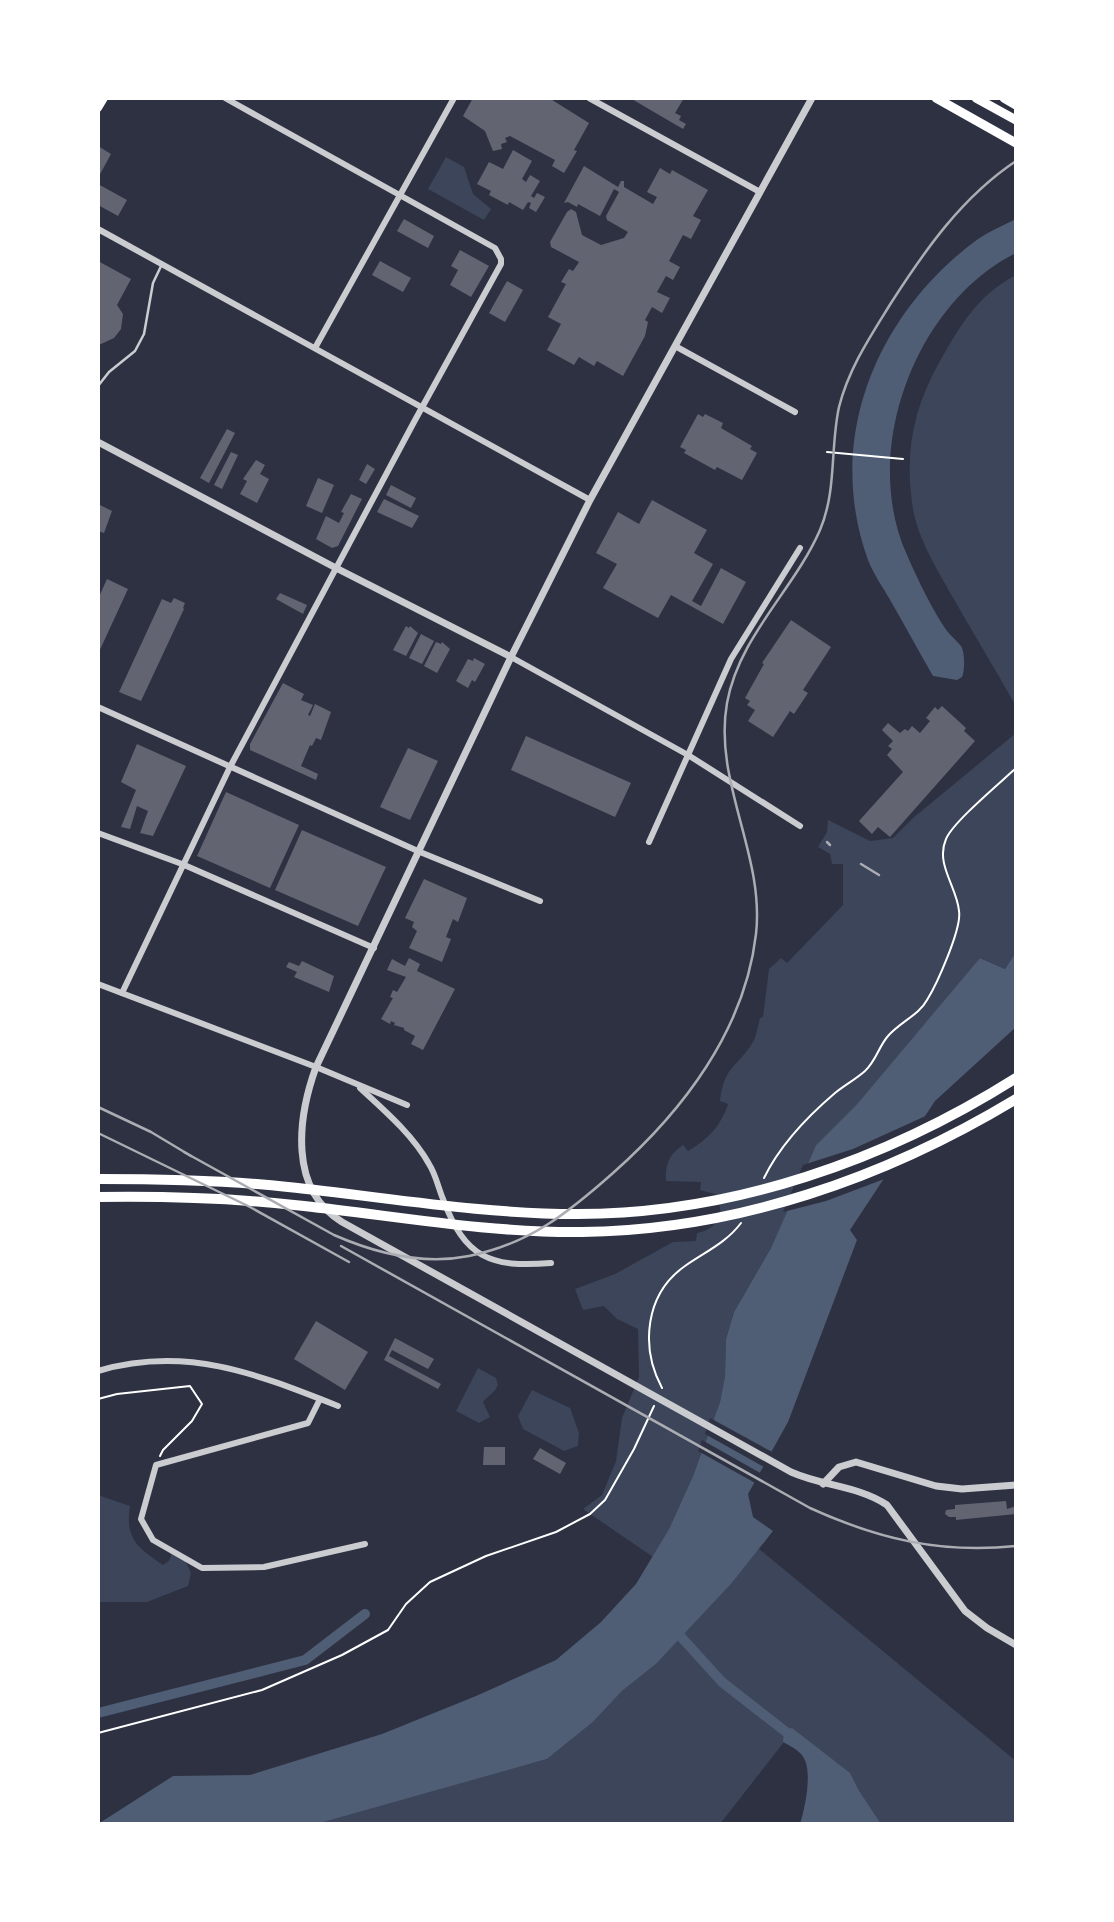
<svg xmlns="http://www.w3.org/2000/svg" width="1114" height="1922" font-family="'Asap Condensed',sans-serif">
<rect width="100%" height="100%" fill="#2d3142"/>
<g fill="#3c4559">
<polygon points="446,157 464,167 473,194 491,209 484,220 428,189"/>
<path d="M1016 275V706C995 669 973 633 952 596 937 569 918 539 913 509 904 454 913 408 940 361 961 324 978 295 1016 275Z"/>
<path d="M1016 733V952L1005 969 981 958 858 1103 816 1145 771 1248 734 1312 726 1339 725 1376 720 1402 693 1476 669 1529 653 1557 583 1509 602 1495 616 1461 622 1418 639 1377 638 1329 617 1319 604 1306 583 1310 575 1289 615 1274 673 1242 696 1241 697 1233C717 1229 727 1213 715 1194L700 1190 701 1182 666 1181C665 1165 669 1154 683 1145L688 1151C707 1140 721 1126 728 1104L720 1101C724 1064 740 1066 754 1040 757 1033 758 1025 760 1018L763 1017 769 969 781 958 787 963 843 905V864H832L830 854 818 847 827 832 828 820 870 841 893 838 913 818Z"/>
<path d="M478 1368 496 1378 498 1385C494 1394 488 1395 483 1402L490 1417 479 1423 456 1411Z"/>
<polygon points="532,1390 570,1408 579,1433 578,1446 564,1451 523,1429 518,1416"/>
<path d="M98 1495 130 1506C125 1539 137 1547 163 1565L169 1561 172 1553 185 1560 191 1573 188 1586 147 1602H98Z"/>
<path d="M758 1548 1016 1761V1824H800C806 1806 814 1765 799 1751 795 1747 788 1745 784 1742L720 1824H310L547 1759 593 1722 622 1691 656 1664 731 1584Z"/>
</g>
<g fill="#4f5d75">
<path d="M1016 219V253C915 303 860 452 907 555 917 578 933 611 947 631 951 636 957 641 961 646 965 653 965 670 962 677L957 680 933 676C918 650 904 624 889 598 882 586 873 573 868 560 824 439 877 313 978 239 990 231 1004 225 1016 219Z"/>
<polygon points="1016,952 1016,1027 935,1101 850,1230 857,1240 788,1422 748,1494 753,1517 773,1531 731,1584 656,1664 622,1691 593,1722 547,1759 316,1824 98,1824 173,1776 250,1775 382,1734 476,1696 556,1660 601,1622 636,1584 669,1529 693,1476 720,1402 725,1376 726,1339 734,1312 771,1248 816,1145 858,1103 980,958 1005,969"/>
<path d="M792 1728 850 1773 859 1791 881 1824H800C805 1809 812 1774 805 1760 801 1751 792 1747 783 1742L784 1730Z"/>
</g>
<g fill="#2d3142">
<polygon points="930,1114 887,1178 826,1201 783,1212 803,1165 853,1149"/>
<polygon points="710,1418 774,1453 766,1468 705,1434"/>
<polygon points="702,1440 762,1474 757,1484 698,1451"/>
</g>
<g fill="none" stroke-linecap="round" stroke-linejoin="round">
<g stroke="#4f5d75" stroke-width="10">
<polyline points="672,1627 722,1682 795,1739"/>
<polyline points="98,1713 305,1660 365,1614"/>
</g>
</g>
<g fill="#626471">
<polygon points="473,98 549,98 589,123 574,150 577,151 564,173 552,166 555,160 510,136 505,138 507,142 501,144 502,149 493,151 485,131 463,116"/>
<polygon points="630,98 684,98 675,113 681,116 679,120 686,124 683,129"/>
<polygon points="98,146 111,154 98,178"/>
<polygon points="513,150 532,161 522,179 526,182 530,175 540,181 531,196 534,198 537,193 545,197 536,212 529,208 531,203 528,202 523,210 509,202 508,205 489,195 491,191 477,184 489,162 503,169"/>
<polygon points="584,166 618,187 621,181 624,181 624,187 653,204 657,197 647,192 660,168 670,174 672,170 708,190 693,216 701,220 691,239 683,235 669,261 680,267 673,280 666,276 657,292 670,298 662,313 652,307 645,320 648,322 645,336 623,376 597,361 594,366 579,357 574,365 547,350 561,324 548,317 566,284 561,282 569,269 573,271 579,262 551,247 550,242 567,212 571,209 576,212 582,235 601,245 624,238 628,232 607,220 606,216 619,192 614,189 600,216 578,204 577,207 568,202 564,203"/>
<polygon points="98,184 127,200 118,216 98,205"/>
<polygon points="404,219 434,236 428,248 397,231"/>
<polygon points="460,250 489,266 471,297 450,285 458,270 451,266"/>
<polygon points="98,261 131,279 117,305 123,314 121,329 114,338 101,344 98,344"/>
<polygon points="380,261 411,278 403,292 372,275"/>
<polygon points="507,281 523,290 505,322 489,313"/>
<polygon points="698,414 703,417 705,414 723,423 721,428 752,446 750,449 757,453 742,480 717,467 715,470 684,453 686,450 680,447"/>
<polygon points="227,429 235,433 209,483 200,478"/>
<polygon points="231,452 238,455 222,489 214,485"/>
<polygon points="256,460 265,465 260,474 269,479 257,503 240,494 247,481 243,479"/>
<polygon points="367,464 375,469 366,484 359,480"/>
<polygon points="318,478 334,485 322,513 306,506"/>
<polygon points="391,485 416,498 411,508 386,495"/>
<polygon points="351,494 362,499 338,546 332,548 316,539 326,516 339,523 344,513 341,512"/>
<polygon points="384,499 419,516 412,528 377,512"/>
<polygon points="652,500 707,530 694,553 713,564 692,601 701,606 721,568 746,582 723,624 671,595 658,618 603,588 617,564 596,553 618,512 639,524"/>
<polygon points="98,504 112,511 104,533 98,531"/>
<polygon points="107,579 128,589 98,654 98,599"/>
<polygon points="280,593 307,605 303,614 276,599"/>
<polygon points="174,598 185,603 183,608 184,609 141,701 119,692 162,599 171,603"/>
<polygon points="791,620 831,647 803,690 808,693 794,714 790,711 773,737 748,721 755,710 747,705 750,701 745,698 764,664 762,663"/>
<polygon points="406,626 409,628 410,626 418,633 406,656 393,650"/>
<polygon points="421,634 434,641 422,664 409,658"/>
<polygon points="436,642 441,644 442,642 450,649 437,673 424,666"/>
<polygon points="474,658 485,664 475,682 472,680 468,688 456,681 468,659 473,661"/>
<polygon points="283,683 304,694 301,700 313,705 308,715 310,716 315,704 331,712 321,740 316,738 312,746 310,745 301,766 318,774 316,780 250,750 250,744"/>
<polygon points="942,706 966,728 964,731 975,741 890,837 878,827 872,834 859,821 903,772 887,755 892,749 888,746 893,741 882,730 888,723 900,733 905,729 908,731 912,726 920,733 930,721 926,718 935,707 938,710"/>
<polygon points="526,736 631,783 615,817 511,770"/>
<polygon points="137,744 186,766 153,836 140,833 148,811 137,806 130,829 121,827 136,790 121,782"/>
<polygon points="408,748 438,761 410,820 380,807"/>
<polygon points="226,792 299,825 270,888 197,856"/>
<polygon points="302,830 386,867 358,926 275,890"/>
<polygon points="424,879 467,898 458,922 453,919 446,937 451,939 442,962 409,948 417,931 412,927 414,922 405,918"/>
<polygon points="409,958 420,964 417,971 455,989 423,1050 411,1044 415,1036 404,1030 404,1028 394,1025 395,1023 391,1021 390,1024 381,1019 393,998 390,997 393,990 397,992 406,977 387,970 392,959 405,966"/>
<polygon points="302,961 334,976 329,992 294,977 297,972 286,967 289,962 299,966"/>
<polygon points="316,1321 368,1352 345,1390 294,1359"/>
<polygon points="395,1338 434,1359 428,1369 392,1350 389,1356 441,1384 438,1389 384,1360"/>
<polygon points="484,1447 505,1447 505,1465 483,1465"/>
<polygon points="540,1448 566,1463 560,1474 533,1459"/>
<polygon points="1006,1501 1007,1509 1016,1506 1016,1514 956,1520 956,1517 949,1517 945,1514 946,1510 955,1509 955,1505"/>
</g>
<g fill="none" stroke-linecap="round" stroke-linejoin="round">
<g stroke="#fff" stroke-width="2">
<polyline points="827,452 903,459"/>
<path d="M764 1178C780 1145 808 1116 835 1093 845 1085 856 1079 865 1071 876 1061 879 1046 888 1036 900 1022 919 1015 927 1000 937 984 962 928 959 911 957 887 935 864 946 839 953 822 1000 783 1016 768"/>
<path d="M662 1388C640 1347 645 1294 685 1266 705 1252 726 1243 741 1223"/>
<polyline points="98,1399 117,1394 190,1386 202,1404 192,1421 163,1450 160,1456"/>
<polyline points="98,1733 262,1690 342,1655 388,1630 406,1604 430,1582 486,1556 556,1532 590,1514 605,1500 634,1449 654,1406"/>
</g>
<polyline stroke="#caccd0" stroke-width="2.5" points="98,386 109,372 135,351 144,334 153,283 162,264"/>
<g stroke="#caccd0" stroke-width="6">
<polyline points="589,98 760,192"/>
<polyline points="98,229 590,500"/>
<polyline points="675,346 795,412"/>
<polyline points="315,348 454,98"/>
<polyline points="511,657 688,755 800,826"/>
<polyline points="98,707 420,852 540,901"/>
<polyline points="98,833 182,864 374,948"/>
<polyline points="649,842 731,659 800,548"/>
<polyline points="98,984 316,1067 407,1105"/>
<polyline points="122,993 230,767 414,422 501,264 501,259 495,248 225,98"/>
<path d="M360 1088C384 1110 413 1135 429 1164 436 1175 438 1187 443 1199 465 1258 490 1268 551 1263"/>
<path d="M98 1371C186 1345 257 1374 338 1406"/>
<polyline points="320,1399 308,1423 156,1465 141,1519 153,1540 202,1568 264,1567 365,1544"/>
</g>
<g stroke="#caccd0" stroke-width="7">
<path d="M812 98 590 500 511 657 316 1067C298 1117 288 1189 342 1222L791 1472C822 1486 859 1486 887 1505L965 1611 987 1628 1016 1645"/>
<polyline points="98,442 336,568 511,657"/>
<polyline points="823,1484 839,1467 856,1462 936,1486 962,1489 1016,1485"/>
</g>
<polyline stroke="#fff" stroke-width="8" points="98,108 104,98"/>
<g stroke="#fff" stroke-width="9">
<polyline points="936,98 1016,143"/>
<polyline points="976,98 1016,120"/>
<polyline points="1004,98 1016,105"/>
</g>
<g stroke="#fff" stroke-width="10">
<path d="M98 1179C162 1179 225 1180 288 1187 385 1197 480 1214 577 1214 733 1214 886 1160 1016 1078"/>
<path d="M98 1197C167 1196 235 1198 304 1206 396 1216 488 1233 582 1232 737 1230 885 1178 1016 1099"/>
</g>
<g stroke="#abadb3" stroke-width="2.5">
<polyline points="827,842 830,845"/>
<polyline points="861,864 879,875"/>
<polyline points="98,1107 151,1132 191,1156"/>
<polyline points="98,1133 250,1207 349,1262"/>
<path d="M184 1152 334 1235C375 1253 424 1265 469 1256 529 1244 568 1213 613 1173 683 1111 745 1030 756 934 765 855 713 782 727 703 739 636 794 590 820 530 837 490 830 448 839 407 849 368 870 337 891 303 925 250 962 197 1016 161"/>
<path d="M341 1246 810 1508C878 1539 941 1554 1016 1546"/>
</g>
</g>
<rect width="1114" height="1922" fill="none" stroke="#ffffff" stroke-width="200"/>
</svg>
